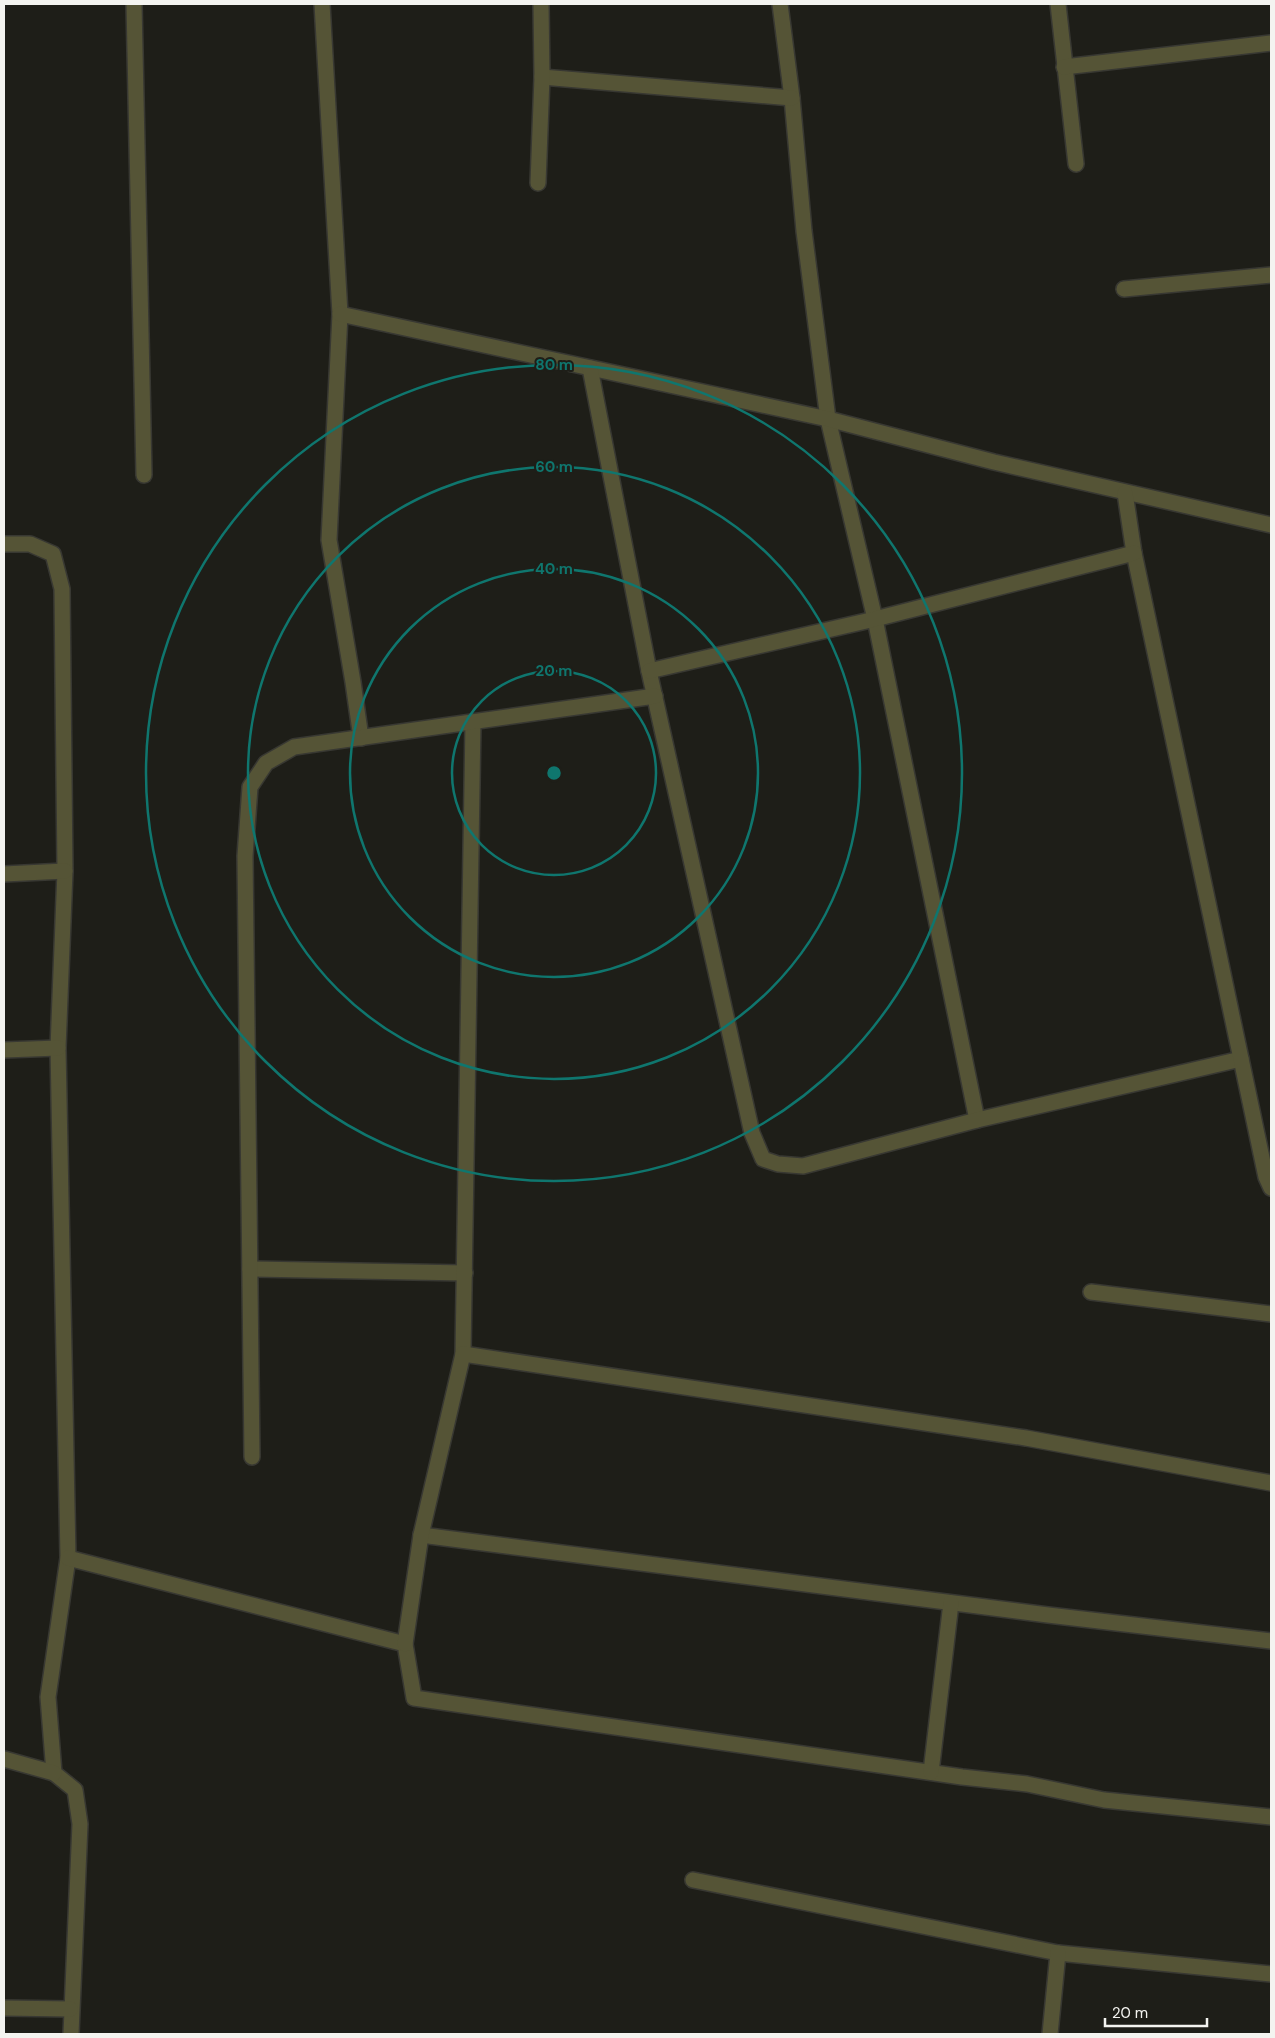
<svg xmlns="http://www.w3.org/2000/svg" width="1275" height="2038" font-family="'DM Sans',sans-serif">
<rect width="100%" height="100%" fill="#1e1e18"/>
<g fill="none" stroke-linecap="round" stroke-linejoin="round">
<defs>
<g id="minor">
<polyline points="134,4 144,475"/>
<polyline points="322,4 340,314 329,540 353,682 361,738"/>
<polyline points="780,4 792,98 804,231 828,419 875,619 977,1120"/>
<polyline points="1058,4 1076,164"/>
<polyline points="1064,67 1271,43"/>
<polyline points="542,77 792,98"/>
<polyline points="538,183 542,77 541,4"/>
<polyline points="1124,289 1271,275"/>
<polyline points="340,314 828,419 994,462 1271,525"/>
<polyline points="590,368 649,671 752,1133 763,1159 778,1164 803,1166 977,1120 1241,1059"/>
<polyline points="1125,493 1134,553 1266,1177 1271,1188"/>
<polyline points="4,544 30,544 53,554 62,589 65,871 58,1048 68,1558 48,1697 54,1773 75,1790 80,1824 71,2034"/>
<polyline points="649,671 875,619 1134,553"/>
<polyline points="4,874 65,871"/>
<polyline points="4,1050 58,1048"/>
<polyline points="250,1269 465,1273"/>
<polyline points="1091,1292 1271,1314"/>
<polyline points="463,1354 473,722"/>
<polyline points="252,1457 245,856 250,787 266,763 294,747 655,696"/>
<polyline points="421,1535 1048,1615 1271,1641"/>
<polyline points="68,1558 405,1644 414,1698 962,1777 1027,1784 1104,1800 1271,1817"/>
<polyline points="405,1644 421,1535 463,1354 1026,1438 1271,1483"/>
<polyline points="4,1759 54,1773"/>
<polyline points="931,1772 951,1603"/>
<polyline points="693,1880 1058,1953 1271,1974"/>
<polyline points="4,2008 70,2009"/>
<polyline points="1050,2034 1058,1953"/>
</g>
</defs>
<use href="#minor" stroke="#383832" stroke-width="18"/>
<use href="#minor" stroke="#555436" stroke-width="15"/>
</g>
<g fill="none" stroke="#0f766e" stroke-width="2.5">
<circle cx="554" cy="773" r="102"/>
<circle cx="554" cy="773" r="204"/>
<circle cx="554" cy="773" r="306"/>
<circle cx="554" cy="773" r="408"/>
</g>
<circle cx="554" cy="773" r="8" fill="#0f766e" stroke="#1e1e18" stroke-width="2.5"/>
<g font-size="15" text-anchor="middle" font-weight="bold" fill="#0f766e" stroke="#1e1e18" stroke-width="4" stroke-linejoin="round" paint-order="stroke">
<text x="554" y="370">80 m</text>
<text x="554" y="472">60 m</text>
<text x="554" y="574">40 m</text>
<text x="554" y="676">20 m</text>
</g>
<rect width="1275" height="2038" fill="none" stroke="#f4f4f0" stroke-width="10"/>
<path d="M1105 2018v8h102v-8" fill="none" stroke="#f4f4f0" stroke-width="2.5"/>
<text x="1112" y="2018" font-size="15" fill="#f4f4f0" stroke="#1e1e18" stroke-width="4" paint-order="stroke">20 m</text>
</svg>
